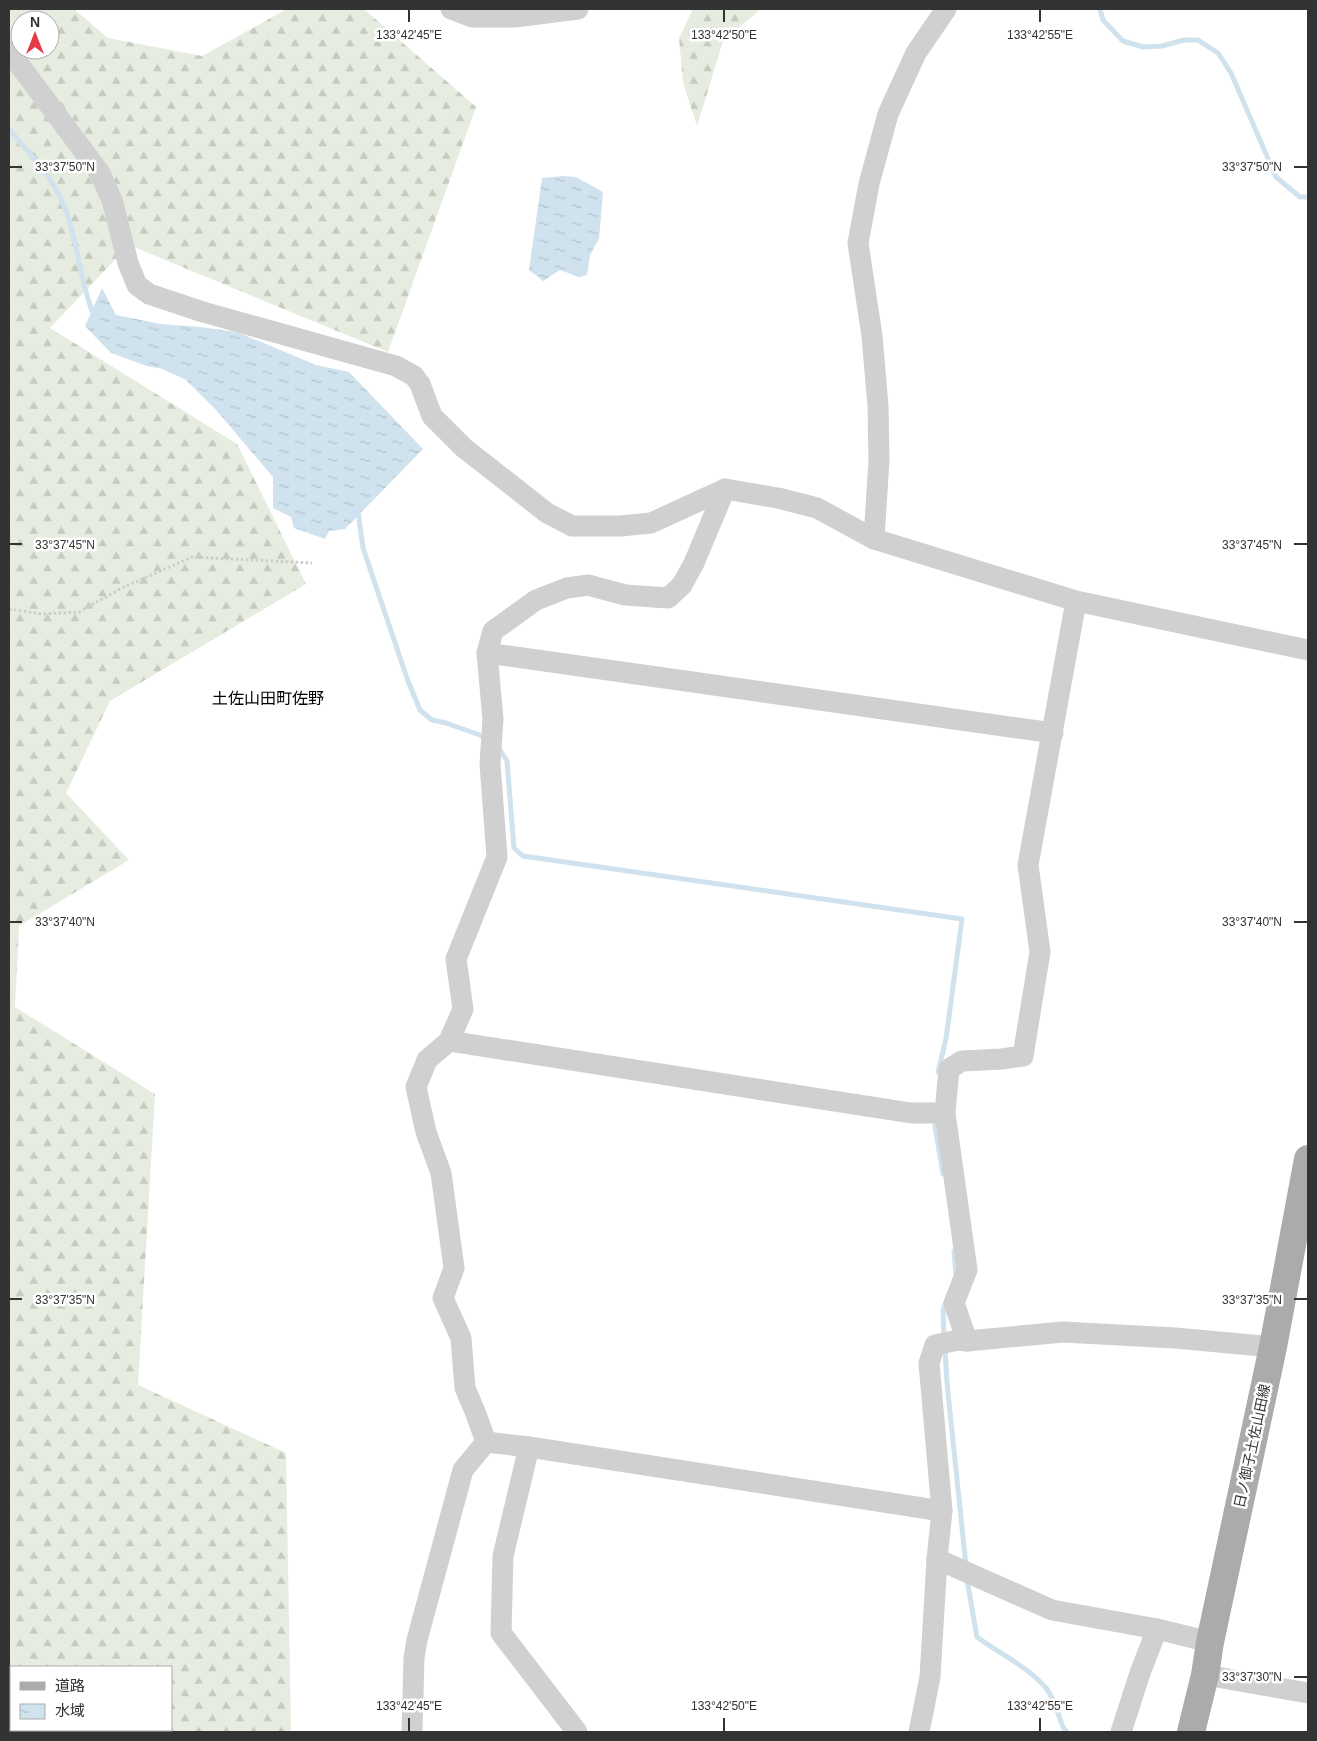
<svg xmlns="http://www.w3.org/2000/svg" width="1317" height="1741" font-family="Helvetica,'Noto Sans JP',sans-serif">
<defs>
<pattern id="forest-firs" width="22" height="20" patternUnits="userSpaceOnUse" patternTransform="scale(1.25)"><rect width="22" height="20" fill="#e6ecdf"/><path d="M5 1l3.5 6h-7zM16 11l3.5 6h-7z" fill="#c6cbc0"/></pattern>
<pattern id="water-ripples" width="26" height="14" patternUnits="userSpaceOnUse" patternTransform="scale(1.25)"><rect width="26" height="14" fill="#cfe2ee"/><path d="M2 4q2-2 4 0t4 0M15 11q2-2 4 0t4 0" fill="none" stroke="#b2c2cd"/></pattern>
</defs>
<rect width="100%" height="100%" fill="#fff"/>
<g fill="url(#forest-firs)" fill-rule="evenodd">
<path d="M9 9H74L108 38 202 56 287 9H364L476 107 388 352 129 245 50 328 237 444 306 584 110 701 66 793 129 860 19 926 15 1007 155 1094 138 1385 286 1453 291 1732H141L139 1730H171V1667H11V1730H105L102 1732H9ZM20 20H50V50H20Z"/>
<polygon points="693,9 761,9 723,41 697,126 683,82 679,38"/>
</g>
<g fill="url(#water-ripples)">
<polygon points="563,176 576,177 603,192 599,239 590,255 587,275 579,277 560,270 543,281 529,270 542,178"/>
<polygon points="102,288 116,315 161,324 200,327 237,332 316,365 349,372 423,449 345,529 329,531 325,539 294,528 291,517 273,508 273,477 216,410 178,372 147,366 111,353 85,326"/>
</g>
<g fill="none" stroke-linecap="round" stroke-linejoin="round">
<g stroke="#cfe2ee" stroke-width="5">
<polyline points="1100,9 1103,20 1123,41 1143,47 1162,46 1184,40 1198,40 1218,53 1231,73 1276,177 1300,197 1308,197"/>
<path d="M9 129C30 154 53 177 65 208 78 242 80 283 94 316"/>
<polyline points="166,368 186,377"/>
<polyline points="358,511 363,548 408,681 420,710 432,720 446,723 480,735 487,740"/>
<polyline points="498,747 507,761 514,848 523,856 962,919 946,1039 938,1072"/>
<polyline points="936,1118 935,1126 943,1174"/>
<polyline points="954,1251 956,1275"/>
<polyline points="944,1338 943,1310 946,1302"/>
<polyline points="945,1349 947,1383 966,1566"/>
<path d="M967 1580 977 1637C1000 1654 1027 1666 1046 1688 1053 1696 1059 1717 1063 1727L1067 1732"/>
</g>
<polyline stroke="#cdcdcd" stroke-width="3" stroke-dasharray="2.5 2.5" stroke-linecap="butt" points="9,609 42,614 79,612 122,588 192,557 312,563"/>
<g stroke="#d0d0d0" stroke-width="21">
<polyline points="451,9 472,17 515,17 578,9"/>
<polyline points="9,51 100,173 112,200 128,263 137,285 149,294 203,312 396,366 414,376 420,384 432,416 464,448 547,513 572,526 621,526 651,523 725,489 778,498 817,508 874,539 1076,601 1308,650"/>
<polyline points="874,539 879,460 878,406 872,336 858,243 869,184 888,114 916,53 946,9"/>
<polyline points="487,653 1053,733"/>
<polyline points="449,1041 911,1113 945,1113"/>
<polyline points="967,1341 954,1303 967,1270 945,1113 949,1069 962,1061 1002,1059 1023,1056 1040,952 1028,865 1076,601"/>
<polyline points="486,1442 476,1414 465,1388 461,1338 443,1298 454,1268 441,1173 426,1132 416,1087 427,1060 449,1041 463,1009 456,959 497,857 490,764 493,719 487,653 493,631 536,600 567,588 588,585 625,595 668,598 682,585 694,563 725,489"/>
<polyline points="486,1442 529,1447 942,1511"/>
<polyline points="529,1447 503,1556 501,1633 577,1732"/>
<polyline points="937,1559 1052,1610 1157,1629 1210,1642"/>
<polyline points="1205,1675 1308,1693"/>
<polyline points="412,1732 414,1658 417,1640 463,1470 486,1442"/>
<polyline points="919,1732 930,1677 937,1559 942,1511 929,1363 935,1345 958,1340 967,1341 1063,1332 1175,1338 1273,1347"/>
<polyline points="1121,1732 1140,1673 1157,1629"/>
</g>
<polyline stroke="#ababab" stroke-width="28" points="1191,1732 1205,1675 1210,1642 1273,1347 1308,1159"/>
</g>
<path fill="none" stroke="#333" stroke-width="2" d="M409 10V22M724 10V22M1040 10V22M10 167H22M1294 167H1307M10 544H22M1294 544H1307M10 922H22M1294 922H1307M10 1299H22M1294 1299H1307M1294 1677H1307M409 1718V1731M724 1718V1731M1040 1718V1731"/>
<g text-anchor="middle" stroke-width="5" stroke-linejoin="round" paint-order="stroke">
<g font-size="14" fill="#333" stroke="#fff">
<text transform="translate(1252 1446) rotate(-78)" y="5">日ノ御子土佐山田線</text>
</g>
<g font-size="16" fill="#000" stroke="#fff">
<text x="268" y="704">土佐山田町佐野</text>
</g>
</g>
<g font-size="12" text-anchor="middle" fill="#333" stroke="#fff" stroke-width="5" stroke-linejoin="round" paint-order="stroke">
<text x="409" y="39">133°42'45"E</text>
<text x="724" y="39">133°42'50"E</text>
<text x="1040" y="39">133°42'55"E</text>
<text x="65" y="171">33°37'50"N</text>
<text x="1252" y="171">33°37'50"N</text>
<text x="65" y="549">33°37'45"N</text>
<text x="1252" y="549">33°37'45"N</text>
<text x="65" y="926">33°37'40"N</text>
<text x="1252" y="926">33°37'40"N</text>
<text x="65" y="1304">33°37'35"N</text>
<text x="1252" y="1304">33°37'35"N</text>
<text x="1252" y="1681">33°37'30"N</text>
<text x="409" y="1710">133°42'45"E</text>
<text x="724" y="1710">133°42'50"E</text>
<text x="1040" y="1710">133°42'55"E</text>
</g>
<rect width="1317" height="1741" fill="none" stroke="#333333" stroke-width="20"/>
<rect x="10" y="1666" width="162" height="65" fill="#ffffff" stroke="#adadad"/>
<rect x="20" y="1682" width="25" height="8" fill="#ababab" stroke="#adadad"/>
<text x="55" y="1691" font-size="15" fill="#333333">道路</text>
<rect x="20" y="1704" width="25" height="15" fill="url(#water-ripples)" stroke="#adadad"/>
<text x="55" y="1716" font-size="15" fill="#333333">水域</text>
<g transform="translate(35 35)"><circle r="24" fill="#ffffff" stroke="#adadad"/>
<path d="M0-4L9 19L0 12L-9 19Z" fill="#e63946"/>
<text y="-8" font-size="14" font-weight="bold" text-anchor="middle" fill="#333333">N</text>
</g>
</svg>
